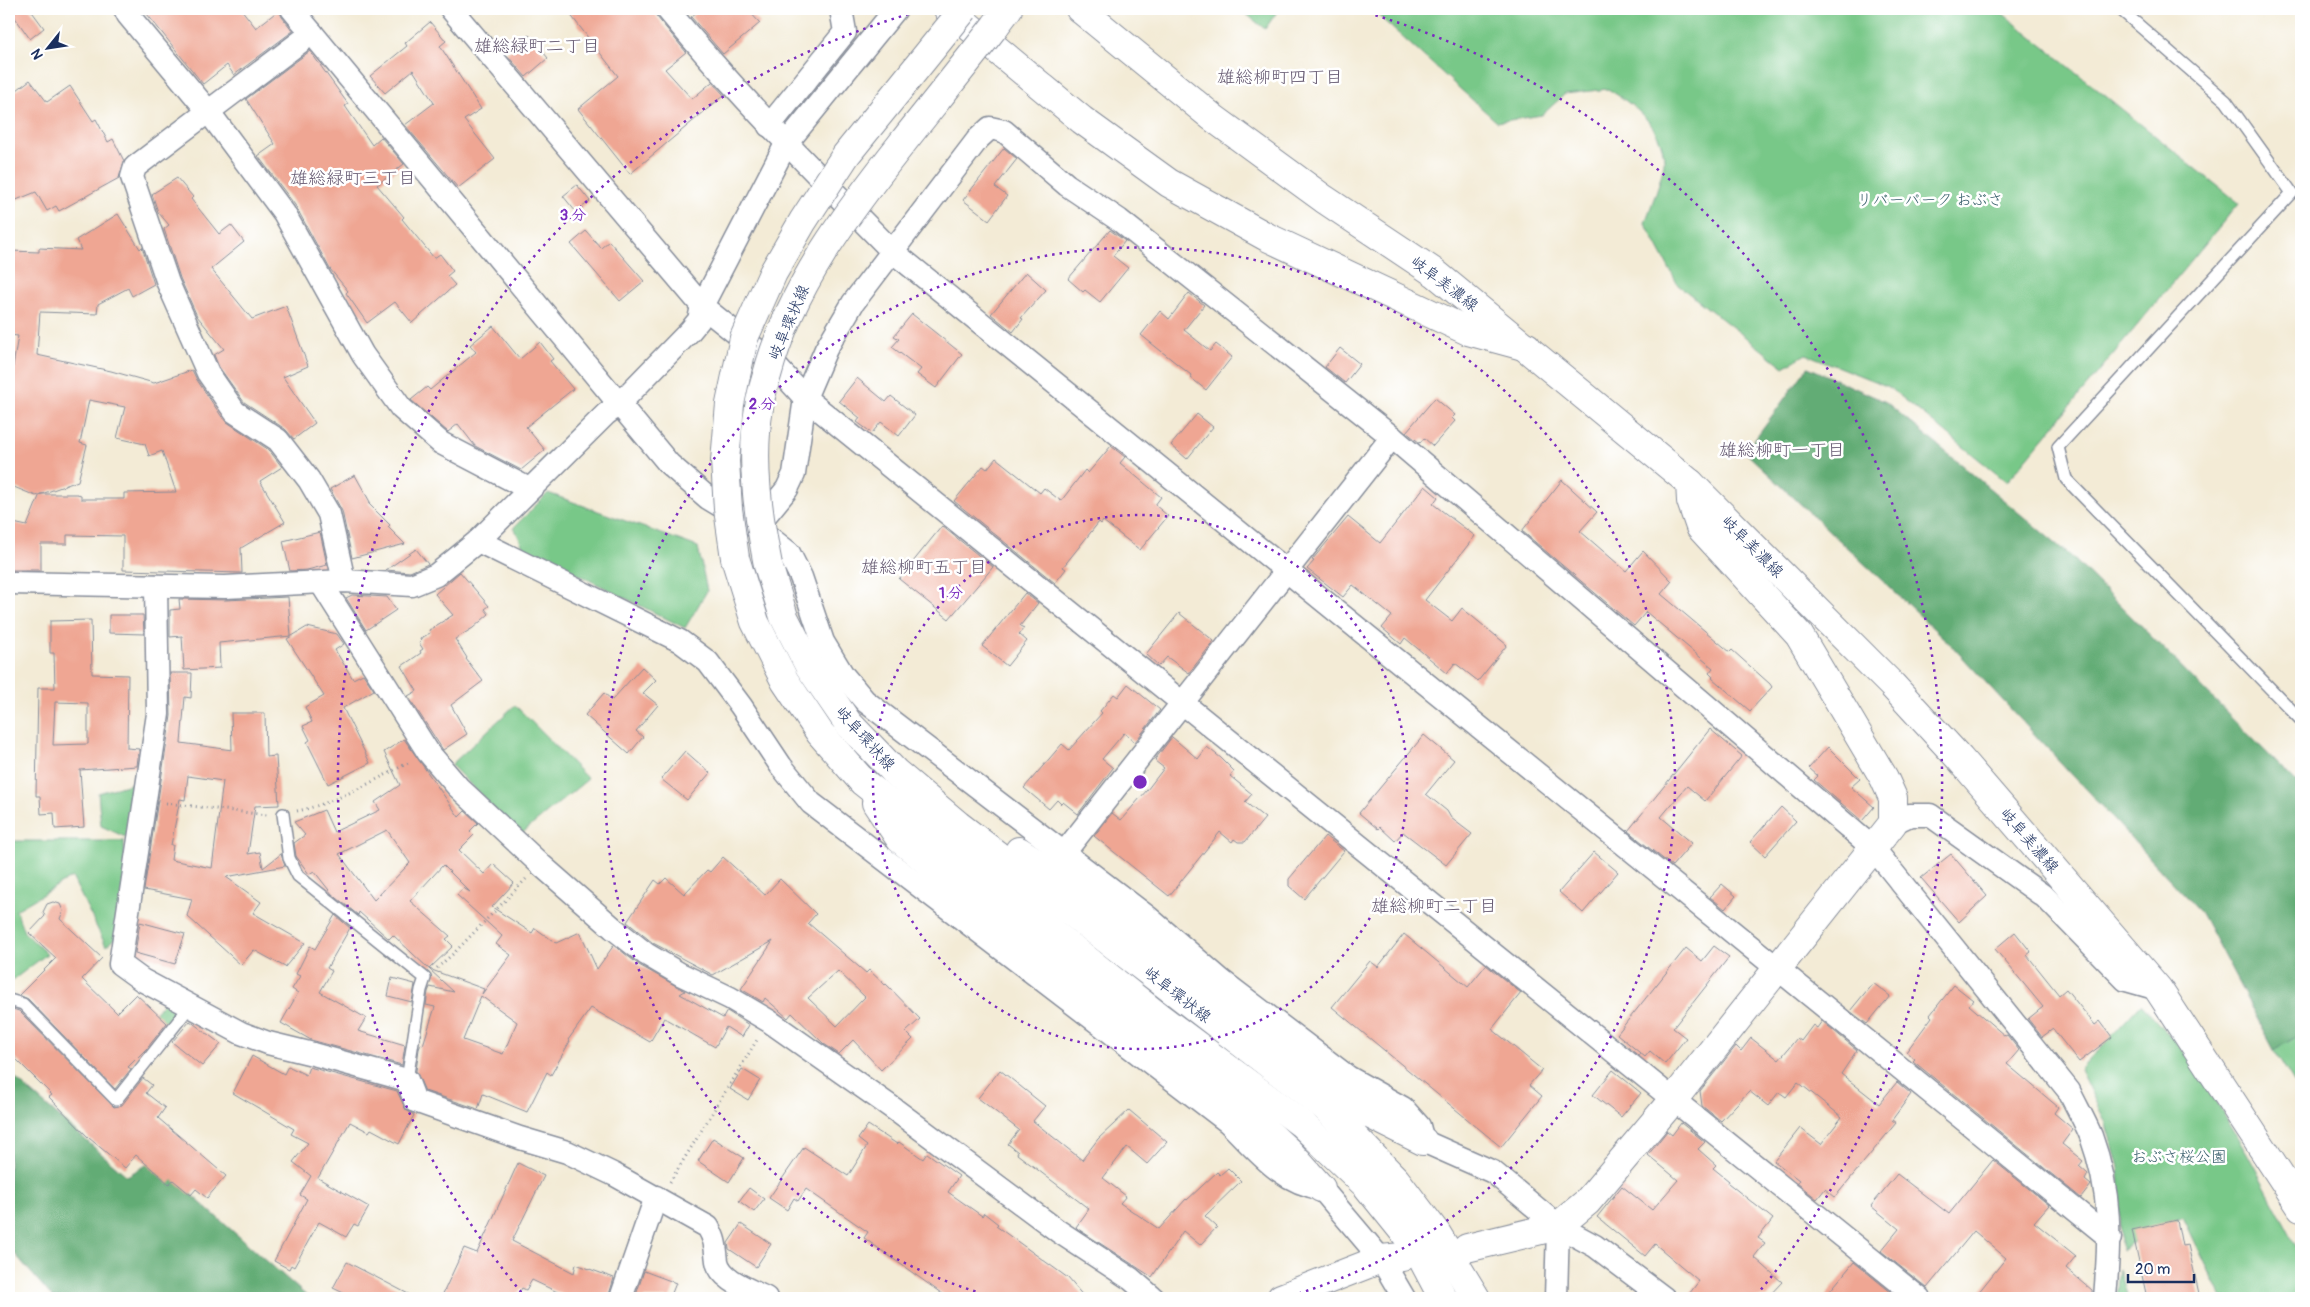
<svg xmlns="http://www.w3.org/2000/svg" width="2310" height="1307" font-family="Pangolin,'Klee One',sans-serif">
<rect width="100%" height="100%" fill="#fff"/>
<filter id="ink" filterUnits="userSpaceOnUse"><feTurbulence type="fractalNoise" baseFrequency=".02" numOctaves="2"/><feDisplacementMap in="SourceGraphic" scale="10" xChannelSelector="R" yChannelSelector="G"/><feConvolveMatrix kernelMatrix="1 2 1 2 8 2 1 2 1" color-interpolation-filters="sRGB"/></filter>
<filter id="wash" filterUnits="userSpaceOnUse"><feTurbulence type="fractalNoise" baseFrequency=".0096" numOctaves="4" result="noise"/><feDisplacementMap in="SourceGraphic" scale="20" xChannelSelector="R" yChannelSelector="G"/><feGaussianBlur stdDeviation="1.12" result="paint"/><feColorMatrix in="noise" values="0 0 0 0 0 0 0 0 0 0 0 0 0 0 0 0 0 1.4 0 .05"/><feComposite in="paint" operator="in"/></filter>
<g filter="url(#wash)">
<rect width="100%" height="100%" fill="#f3ebd6"/>
<g fill="#78c888" stroke="#4a7c73">
<polygon points="1240,9 1279,9 1265,29"/>
<path d="M1371 9H1997L2239 203 2007 482 1889 387 1806 354 1784 367 1678 285 1645 223C1650 209 1665 171 1664 159 1662 126 1634 105 1608 89L1565 94 1542 115 1497 122Z"/>
<polygon points="548,493 698,547 707,591 685,628 523,547 514,527"/>
<polygon points="515,705 588,779 520,835 451,765"/>
<polygon points="141,781 132,840 101,826 98,793"/>
<polygon points="9,841 124,841 127,882 120,934 106,946 72,877 16,910 24,932 47,954 9,983"/>
<polygon points="164,1002 178,1013 145,1053 132,1035"/>
<polygon points="2141,1004 2191,1060 2247,1153 2301,1254 2301,1298 2222,1298 2183,1217 2121,1250 2119,1168 2105,1121 2080,1070"/>
<polygon points="2301,1034 2301,1094 2274,1050"/>
<polygon points="2119,1269 2128,1298 2116,1298"/>
</g>
<g fill="#62ac74" stroke="#3e6e69">
<polygon points="1808,367 1886,402 2073,558 2301,787 2301,1034 2274,1050 2201,913 1951,645 1745,452"/>
<polygon points="9,1073 127,1176 153,1161 309,1298 53,1298 9,1247"/>
</g>
<g id="blocks">
<g fill="#efa693" fill-rule="evenodd">
<polygon points="9,9 30,9 44,28 30,39"/>
<polygon points="143,9 241,9 256,28 279,10 282,17 293,31 234,75 227,65 203,84"/>
<polygon points="566,9 653,9 657,17 686,52 665,69 692,99 712,82 724,95 630,174 578,109 618,76"/>
<polygon points="700,9 747,9 760,23 723,54 691,17"/>
<polygon points="430,22 446,41 440,46 481,109 464,120 495,159 458,188 405,125 434,103 413,70 385,93 370,76 407,46 405,43"/>
<polygon points="529,35 548,58 526,77 506,54"/>
<polygon points="310,51 348,104 345,106 372,145 381,137 404,164 377,185 404,217 402,219 434,258 440,254 453,271 447,276 455,285 412,323 395,302 367,323 346,293 348,291 330,269 295,205 258,156 275,144 246,99"/>
<polygon points="30,80 47,102 70,86 93,121 96,119 108,142 113,139 124,161 119,178 59,211 56,206 47,211 36,192 9,203 9,96"/>
<polygon points="1004,148 1017,159 995,187 1007,196 989,220 963,200"/>
<polygon points="177,178 193,197 191,199 219,234 231,225 244,242 211,269 252,319 286,306 308,366 283,377 315,423 294,439 285,429 244,402 219,367 214,355 224,349 197,316 180,278 164,229 169,225 158,212 152,194"/>
<polygon points="577,185 590,201 576,212 563,196"/>
<polygon points="118,214 140,249 142,247 154,284 132,296 128,288 98,304 97,314 40,312 37,355 111,371 154,383 192,370 197,380 224,420 269,450 282,467 260,481 285,522 241,548 242,573 123,570 123,536 67,535 67,544 41,544 41,570 9,570 9,522 27,526 40,494 77,494 81,495 81,499 124,499 124,493 176,492 162,451 149,456 145,444 117,438 125,407 89,400 80,443 87,445 78,481 36,496 9,485 9,378 11,378 18,336 9,335 10,251 39,252 39,248 81,250 76,240"/>
<polygon points="1110,230 1125,241 1113,256 1128,268 1100,302 1085,290 1083,292 1068,279"/>
<polygon points="586,231 601,248 609,241 644,281 620,301 571,244"/>
<polygon points="1026,272 1046,290 1021,318 1023,319 1013,332 991,314"/>
<polygon points="1189,293 1204,305 1184,330 1210,351 1216,344 1232,357 1206,390 1190,377 1191,375 1141,335 1160,311 1169,319"/>
<polygon points="912,314 962,354 936,388 917,374 921,369 892,347 899,339 894,336"/>
<polygon points="493,326 520,359 540,342 553,359 550,361 573,389 526,427 545,450 521,470 475,446 458,424 448,432 411,400 427,387 430,390 476,352 470,345"/>
<polygon points="1340,348 1360,364 1345,383 1325,367"/>
<polygon points="857,378 886,402 891,396 915,415 899,436 881,422 872,433 857,422 860,418 839,401"/>
<polygon points="1435,398 1455,415 1452,418 1455,421 1433,446 1424,438 1420,443 1406,432"/>
<polygon points="1197,414 1213,427 1187,459 1171,445"/>
<polygon points="1111,446 1125,457 1120,463 1161,497 1155,505 1168,516 1140,550 1103,521 1101,524 1099,522 1063,567 1066,569 1055,583 954,501 983,466 987,469 996,458 1040,493 1044,488 1061,501 1085,470 1088,473"/>
<polygon points="355,475 370,502 368,503 390,525 388,527 405,544 352,558 342,511 330,489"/>
<polygon points="1562,480 1597,512 1580,531 1626,571 1643,551 1672,581 1661,594 1730,652 1732,650 1770,684 1772,687 1750,711 1712,678 1713,677 1709,673 1713,668 1646,612 1634,626 1522,531"/>
<polygon points="1425,486 1438,497 1433,504 1475,536 1425,600 1452,621 1462,608 1507,645 1478,681 1455,663 1447,673 1405,638 1401,644 1382,628 1392,616 1353,585 1343,597 1307,569 1314,561 1312,560 1348,517 1380,543"/>
<polygon points="942,526 993,567 949,619 899,579"/>
<polygon points="320,532 327,565 307,570 290,571 283,541"/>
<polygon points="416,549 428,564 410,572 386,570"/>
<polygon points="460,572 489,606 485,609 489,614 473,628 455,639 467,658 466,659 483,681 451,705 467,734 443,750 408,696 417,691 402,666 421,653 420,651 423,649 419,643 421,642 420,639 430,633 429,630 453,615 435,594"/>
<polygon points="1025,593 1038,603 1020,626 1024,628 1019,634 1027,641 1007,666 982,646"/>
<polygon points="352,595 387,597 396,610 366,630 346,598"/>
<polygon points="288,597 291,636 219,643 220,668 184,670 182,636 170,637 170,610 180,609 179,599 226,600"/>
<polygon points="1179,613 1214,641 1189,673 1167,657 1159,666 1146,654"/>
<polygon points="109,615 143,615 144,634 109,633"/>
<path d="M91 620 92 674 128 675 127 748 139 749 137 766 80 770 84 827 55 829 54 813 41 814 40 796H36L38 688H55L54 653H50V621ZM55 702 88 703V744L53 745Z"/>
<polygon points="307,627 337,634 344,644 335,650 353,679 363,674 374,690 343,708 370,763 328,784 307,742 310,740 303,726 312,722 305,707 324,696 287,639"/>
<polygon points="642,667 656,680 643,693 658,705 636,731 643,737 629,754 585,715 604,693 612,700"/>
<path d="M170 673H192L191 698 185 697 181 743 232 750 231 713H265L266 757 276 756 279 805 255 806 248 854 260 852 263 868 281 854 285 866 226 877 261 902 253 913 305 943 285 967 254 950 241 965 187 916 192 899 144 890 171 716ZM188 776 223 781 212 868 171 860 173 845H171L180 799 185 800Z"/>
<polygon points="1128,684 1160,710 1135,742 1124,733 1102,759 1113,768 1078,814 1063,802 1061,804 1057,800 1049,809 1024,788 1062,744 1069,750 1102,713 1100,711 1114,694 1118,697"/>
<polygon points="1710,729 1742,756 1705,801 1687,786 1661,817 1692,843 1672,866 1628,831"/>
<polygon points="1424,735 1454,760 1426,794 1447,811 1451,818 1472,834 1446,865 1403,832 1395,841 1380,827 1378,829 1359,813"/>
<polygon points="1172,737 1198,759 1207,747 1221,758 1234,771 1230,776 1252,794 1245,802 1265,818 1245,842 1238,842 1234,839 1232,842 1220,832 1169,896 1094,836 1112,813 1121,820 1147,790 1164,768 1155,761 1156,758"/>
<path d="M404 739 459 817 465 811 478 823 470 831 474 835 459 850 484 874 493 864 514 883 492 907 532 933 535 928 556 943 580 932 597 969 614 945 639 965 685 991 680 994 723 1018 727 1011 749 1025 742 1037 726 1027 715 1047 664 1018 650 1042 591 1008 568 1040 570 1041 551 1075 547 1072 527 1112 483 1094 478 1109 425 1091 416 1071 419 1049 421 1044 423 1045 435 1007 426 1005 428 992 430 987 454 992 429 969 484 989 482 994 511 955 496 944 502 936 457 895 463 888 470 892 443 865 410 901 450 936 446 939 453 946 429 969 393 935 389 939 359 912 358 915 332 894 314 871 309 874 296 856 294 843 305 835 294 822 324 810 334 832 380 810 375 802 400 785 384 752ZM387 830 410 863 374 900 339 854ZM481 996 517 1022 503 1054 463 1040Z"/>
<polygon points="1828,747 1860,779 1851,787 1874,807 1862,821 1814,780 1818,776 1809,768"/>
<polygon points="685,751 710,773 687,800 661,779"/>
<polygon points="1781,807 1796,821 1765,856 1750,842"/>
<polygon points="1325,836 1344,851 1304,899 1289,886 1289,879"/>
<polygon points="1594,852 1618,872 1583,913 1559,892"/>
<polygon points="1951,854 1987,896 1959,922 1921,878"/>
<path d="M723 857 765 895 780 879 816 914 808 923 866 973 869 970 885 985 886 984 920 1019 906 1032 913 1039 881 1070 853 1040 839 1054 824 1044 792 1013 788 1018 765 998 763 1002 741 989 773 941 713 975 653 943 627 922 655 880 660 884 666 878 684 894 707 870 710 872ZM838 971 865 997 837 1026 808 998Z"/>
<polygon points="1722,884 1736,896 1725,909 1710,897"/>
<polygon points="53,902 60,904 63,911 60,919 102,958 82,979 117,1013 136,994 167,1023 148,1047 128,1067 131,1069 115,1089 28,999 19,995 56,958 29,933 45,916 43,912 47,904"/>
<polygon points="335,915 350,928 327,968 332,971 320,992 366,1018 358,1031 405,1045 402,1065 311,1040 281,1023 298,993 292,989 300,976 296,974 310,946 315,949"/>
<polygon points="140,922 185,934 175,964 135,953"/>
<polygon points="2015,932 2031,952 2027,955 2059,995 2066,989 2095,1025 2100,1021 2112,1037 2079,1062 2053,1029 2042,1037 2028,1019 2043,1007 1995,949"/>
<polygon points="1404,934 1468,987 1486,965 1521,993 1492,1029 1542,1070 1529,1085 1542,1096 1501,1147 1332,1007 1370,961 1378,967"/>
<polygon points="1714,946 1729,957 1673,1028 1686,1038 1665,1064 1650,1051 1645,1057 1617,1034 1686,948 1702,961"/>
<polygon points="392,978 415,984 412,1002 388,996"/>
<polygon points="1873,983 1890,996 1867,1024 1850,1011"/>
<polygon points="1954,985 1973,1000 1969,1005 2005,1036 2007,1035 2019,1050 2007,1064 2058,1107 2054,1113 2073,1129 2062,1144 2083,1161 2079,1166 2088,1174 2085,1180 2091,1185 2081,1198 1913,1061 1915,1059 1906,1052 1932,1017 1930,1015"/>
<polygon points="9,1008 19,1011 114,1107 122,1105 143,1078 152,1085 146,1093 165,1108 158,1118 226,1176 207,1198 196,1189 191,1195 173,1180 169,1184 136,1155 125,1168 89,1138 49,1097 52,1095 9,1052"/>
<polygon points="190,1021 221,1044 202,1066 172,1042"/>
<polygon points="1822,1021 1857,1050 1841,1074 1879,1104 1897,1082 1911,1094 1892,1120 1896,1123 1835,1197 1825,1189 1817,1199 1797,1183 1799,1180 1774,1161 1800,1128 1821,1144 1842,1117 1798,1082 1786,1097 1779,1092 1768,1106 1749,1091 1721,1121 1702,1106 1700,1091 1736,1046 1741,1051 1751,1038 1779,1060 1797,1038 1801,1041 1813,1025 1817,1028"/>
<polygon points="252,1056 284,1074 288,1066 306,1075 309,1067 397,1091 406,1110 414,1115 399,1144 371,1129 369,1132 350,1122 318,1178 369,1207 358,1226 354,1224 346,1237 319,1222 294,1267 291,1265 289,1269 274,1261 307,1199 300,1195 311,1176 293,1162 308,1143 291,1134 294,1129 233,1093"/>
<polygon points="742,1069 760,1080 748,1100 730,1089"/>
<polygon points="1000,1070 1045,1106 1033,1121 1082,1160 1098,1139 1129,1110 1167,1142 1147,1164 1127,1147 1103,1178 1126,1196 1120,1203 1159,1229 1186,1199 1187,1200 1217,1172 1220,1175 1228,1168 1241,1181 1205,1216 1217,1227 1200,1245 1183,1231 1152,1277 1078,1229 1076,1227 1089,1209 1017,1154 1018,1152 1008,1144 1019,1130 978,1098"/>
<polygon points="1613,1070 1641,1093 1621,1117 1593,1095"/>
<polygon points="1681,1123 1705,1142 1698,1149 1716,1165 1713,1168 1729,1181 1728,1183 1773,1219 1758,1238 1765,1243 1754,1257 1782,1282 1767,1298 1686,1298 1699,1281 1655,1244 1645,1256 1597,1217 1622,1186 1652,1210 1678,1180 1648,1155 1667,1131 1672,1135"/>
<polygon points="868,1125 897,1144 899,1142 923,1159 927,1153 959,1176 948,1192 982,1216 984,1213 998,1224 996,1226 1068,1278 1085,1298 948,1298 864,1238 868,1232 806,1189 798,1201 794,1198 787,1210 769,1198 804,1147 848,1176 867,1146 858,1139"/>
<polygon points="713,1138 744,1158 729,1182 698,1161"/>
<polygon points="1993,1160 2049,1205 2034,1222 2076,1256 2066,1268 2092,1290 2092,1298 1974,1298 2006,1258 1974,1231 1927,1288 1881,1251 1899,1229 1871,1206 1897,1174 1949,1214"/>
<polygon points="518,1163 544,1176 512,1241 574,1273 576,1264 614,1278 608,1298 570,1298 532,1280 526,1290 522,1288 515,1298 441,1298 464,1248 477,1253"/>
<polygon points="749,1188 764,1199 754,1212 739,1201"/>
<polygon points="2177,1220 2182,1246 2188,1245 2200,1298 2147,1298 2132,1230"/>
<polygon points="741,1224 771,1244 756,1267 729,1249 728,1243"/>
<polygon points="347,1262 416,1298 354,1298 333,1288"/>
<polygon points="1854,1262 1898,1298 1824,1298"/>
<polygon points="644,1271 676,1283 670,1298 635,1298"/>
</g>
</g>
</g>
<g filter="url(#ink)">
<use href="#blocks" fill-opacity="0" stroke="#878d9a" stroke-width="1"/>
<g fill="none" stroke-linecap="round" stroke-linejoin="round">
<defs>
<g id="service">
<polyline points="2120,9 2226,101 2292,193 2058,447 2066,479 2301,720"/>
<polyline points="283,814 289,858 298,876 425,978 421,990 407,1080"/>
<polyline points="9,1000 23,1004 116,1100 191,1005"/>
</g>
<g id="minor">
<polyline points="125,9 128,15 208,111 284,213 363,355 401,408 441,443 529,489"/>
<polyline points="292,9 669,464 708,498 756,527 789,553 801,577 823,642 843,675 865,701 1149,918 1222,981 1348,1077 1403,1108 1419,1126 1423,1141 1493,1172 1558,1226 1595,1246 1664,1298"/>
<polyline points="451,9 702,306 771,361 805,398 1919,1298"/>
<path d="M667 9C737 94 814 172 892 251L2110 1238"/>
<polyline points="312,33 135,167 132,177 168,283 208,373 235,412 278,440 309,480 329,514 344,581"/>
<polyline points="769,126 845,32 841,9"/>
<path d="M756 527 787 489 794 474 805 398 826 349 853 303 978 139 990 128 1004 131 1067 185 1119 220 1392 437 1874 849 2069 1091C2076 1106 2085 1121 2091 1136 2112 1194 2110 1238 2105 1298"/>
<path d="M478 541 680 641 708 662 741 706 781 766 811 803 1228 1122C1256 1149 1281 1183 1321 1188L1381 1259 1404 1298"/>
<polyline points="9,583 225,587 344,581 412,585 436,575 478,541 606,414 618,405 690,331 699,320 702,306 786,144 896,9"/>
<polyline points="321,583 428,752 458,787 540,864 613,928 646,954 680,974 730,998 769,1021 894,1109 1058,1231 1131,1279 1153,1298"/>
<path d="M156 586 158 714 120 964 142 980 241 1033 268 1043 313 1054 407 1080 415 1101 520 1138 567 1152 615 1175 708 1227C716 1241 715 1246 717 1261 720 1280 751 1290 766 1298"/>
<polyline points="1893,823 1910,815 1930,815 2045,897 2126,980 2158,989"/>
<polyline points="1064,853 1392,437"/>
<polyline points="621,1298 656,1197"/>
<polyline points="1556,1298 1558,1226"/>
</g>
<g id="tertiary">
<polyline points="948,9 1082,120 1169,183 1267,237 1468,331 1527,347"/>
<polyline points="1467,1248 1558,1226 1587,1202 1673,1100 1893,823 1893,798 1884,778 1799,635 1700,527 1691,501 1690,483"/>
<polyline points="1281,1298 1381,1259 1402,1257"/>
</g>
<g id="primary">
<polyline points="1080,9 1212,117 1324,199 1435,273 1690,483 1892,685 1960,759 2158,989 2301,1207"/>
<polyline points="995,26 1008,9"/>
<polyline points="735,558 755,622 785,681 820,733 863,782 1159,1017 1302,1124 1366,1185 1416,1247 1443,1298"/>
<polyline points="768,565 784,617 809,666 848,723 895,772 958,825 1326,1108 1396,1180 1437,1234 1476,1298"/>
<polyline points="876,803 900,839 1020,936 1216,1085 1289,1152 1321,1188"/>
<polyline points="1019,851 1063,880 1342,1097 1367,1113 1423,1141"/>
</g>
</defs>
<use href="#service" stroke="#878d9a" stroke-width="14"/>
<use href="#minor" stroke="#878d9a" stroke-width="25"/>
<use href="#tertiary" stroke="#878d9a" stroke-width="30"/>
<use href="#primary" stroke="#878d9a" stroke-width="30"/>
<g stroke="#878d9a" stroke-width="3" stroke-dasharray="1 4" stroke-linecap="butt">
<polyline points="166,803 267,815"/>
<path d="M297 811C336 803 373 781 408 763"/>
<polyline points="437,968 454,953 526,879"/>
<polyline points="670,1182 757,1040"/>
</g>
<use href="#service" stroke="#fff" stroke-width="11"/>
<use href="#minor" stroke="#fff" stroke-width="22"/>
<use href="#tertiary" stroke="#fff" stroke-width="28"/>
<use href="#primary" stroke="#fff" stroke-width="28"/>
<defs>
<g id="primary-bridge">
<polyline points="735,558 728,509 725,461 730,404 744,338 773,273 803,221 846,155 964,9"/>
<path d="M768 565C758 514 750 460 759 408 760 397 764 385 767 375 791 286 847 213 903 142 934 103 965 65 995 26"/>
</g>
</defs>
<use href="#primary-bridge" stroke="#878d9a" stroke-width="30" stroke-linecap="butt"/>
<use href="#primary-bridge" stroke="#fff" stroke-width="28"/>
</g>
</g>
<g fill="none" stroke="#7b2cbf" stroke-width="2.5" stroke-dasharray="2.5 5">
<circle cx="1140" cy="782" r="267"/>
<path d="M997 1298A535 535 0 1 1 1283 1298"/>
<path d="M526 1298A802 802 0 0 1 926 9M1354 9A802 802 0 0 1 1754 1298"/>
</g>
<g text-anchor="middle" stroke-width="5" stroke-linejoin="round" paint-order="stroke">
<g font-size="16" fill="#375d6b" stroke="#fff">
<text x="1930" y="205">リバーパーク おぶさ</text>
<text x="2179" y="1162">おぶさ桜公園</text>
</g>
<g font-size="16" fill="#1b2f5e" stroke="#fff">
<text transform="translate(1445 283) rotate(37)" y="6">岐阜美濃線</text>
<text transform="translate(788 322) rotate(-67)" y="6">岐阜環状線</text>
<text transform="translate(1753 546) rotate(45)" y="6">岐阜美濃線</text>
<text transform="translate(866 738) rotate(48)" y="6">岐阜環状線</text>
<text transform="translate(2030 840) rotate(49)" y="6">岐阜美濃線</text>
<text transform="translate(1178 994) rotate(38)" y="6">岐阜環状線</text>
</g>
<g font-size="18" fill="#655971" stroke="#fff">
<text x="537" y="52">雄総緑町二丁目</text>
<text x="1280" y="83">雄総柳町四丁目</text>
<text x="353" y="184">雄総緑町三丁目</text>
<text x="1782" y="456">雄総柳町一丁目</text>
<text x="924" y="573">雄総柳町五丁目</text>
<text x="1434" y="912">雄総柳町二丁目</text>
</g>
</g>
<circle cx="1140" cy="782" r="8" fill="#7b2cbf" stroke="#fff" stroke-width="2.5"/>
<g font-size="15" text-anchor="middle" font-weight="bold" fill="#7b2cbf" stroke="#fff" stroke-width="5" stroke-linejoin="round" paint-order="stroke">
<text x="573" y="220">3 分</text>
<text x="762" y="409">2 分</text>
<text x="951" y="598">1 分</text>
</g>
<rect width="2310" height="1307" fill="none" stroke="#fff" stroke-width="30"/>
<g transform="translate(48 48) rotate(240)" stroke="#ffffff" stroke-width="4" paint-order="stroke">
<path d="M0-4L9 19L0 12L-9 19Z" fill="#1b2f5e"/>
<text y="-8" font-size="14" font-weight="bold" text-anchor="middle" fill="#1b2f5e">N</text>
</g>
<path d="M2128 1274v8h66v-8" fill="none" stroke="#1b2f5e" stroke-width="2.5"/>
<text x="2135" y="1274" font-size="15" fill="#1b2f5e" stroke="#ffffff" stroke-width="4" paint-order="stroke">20 m</text>
</svg>
